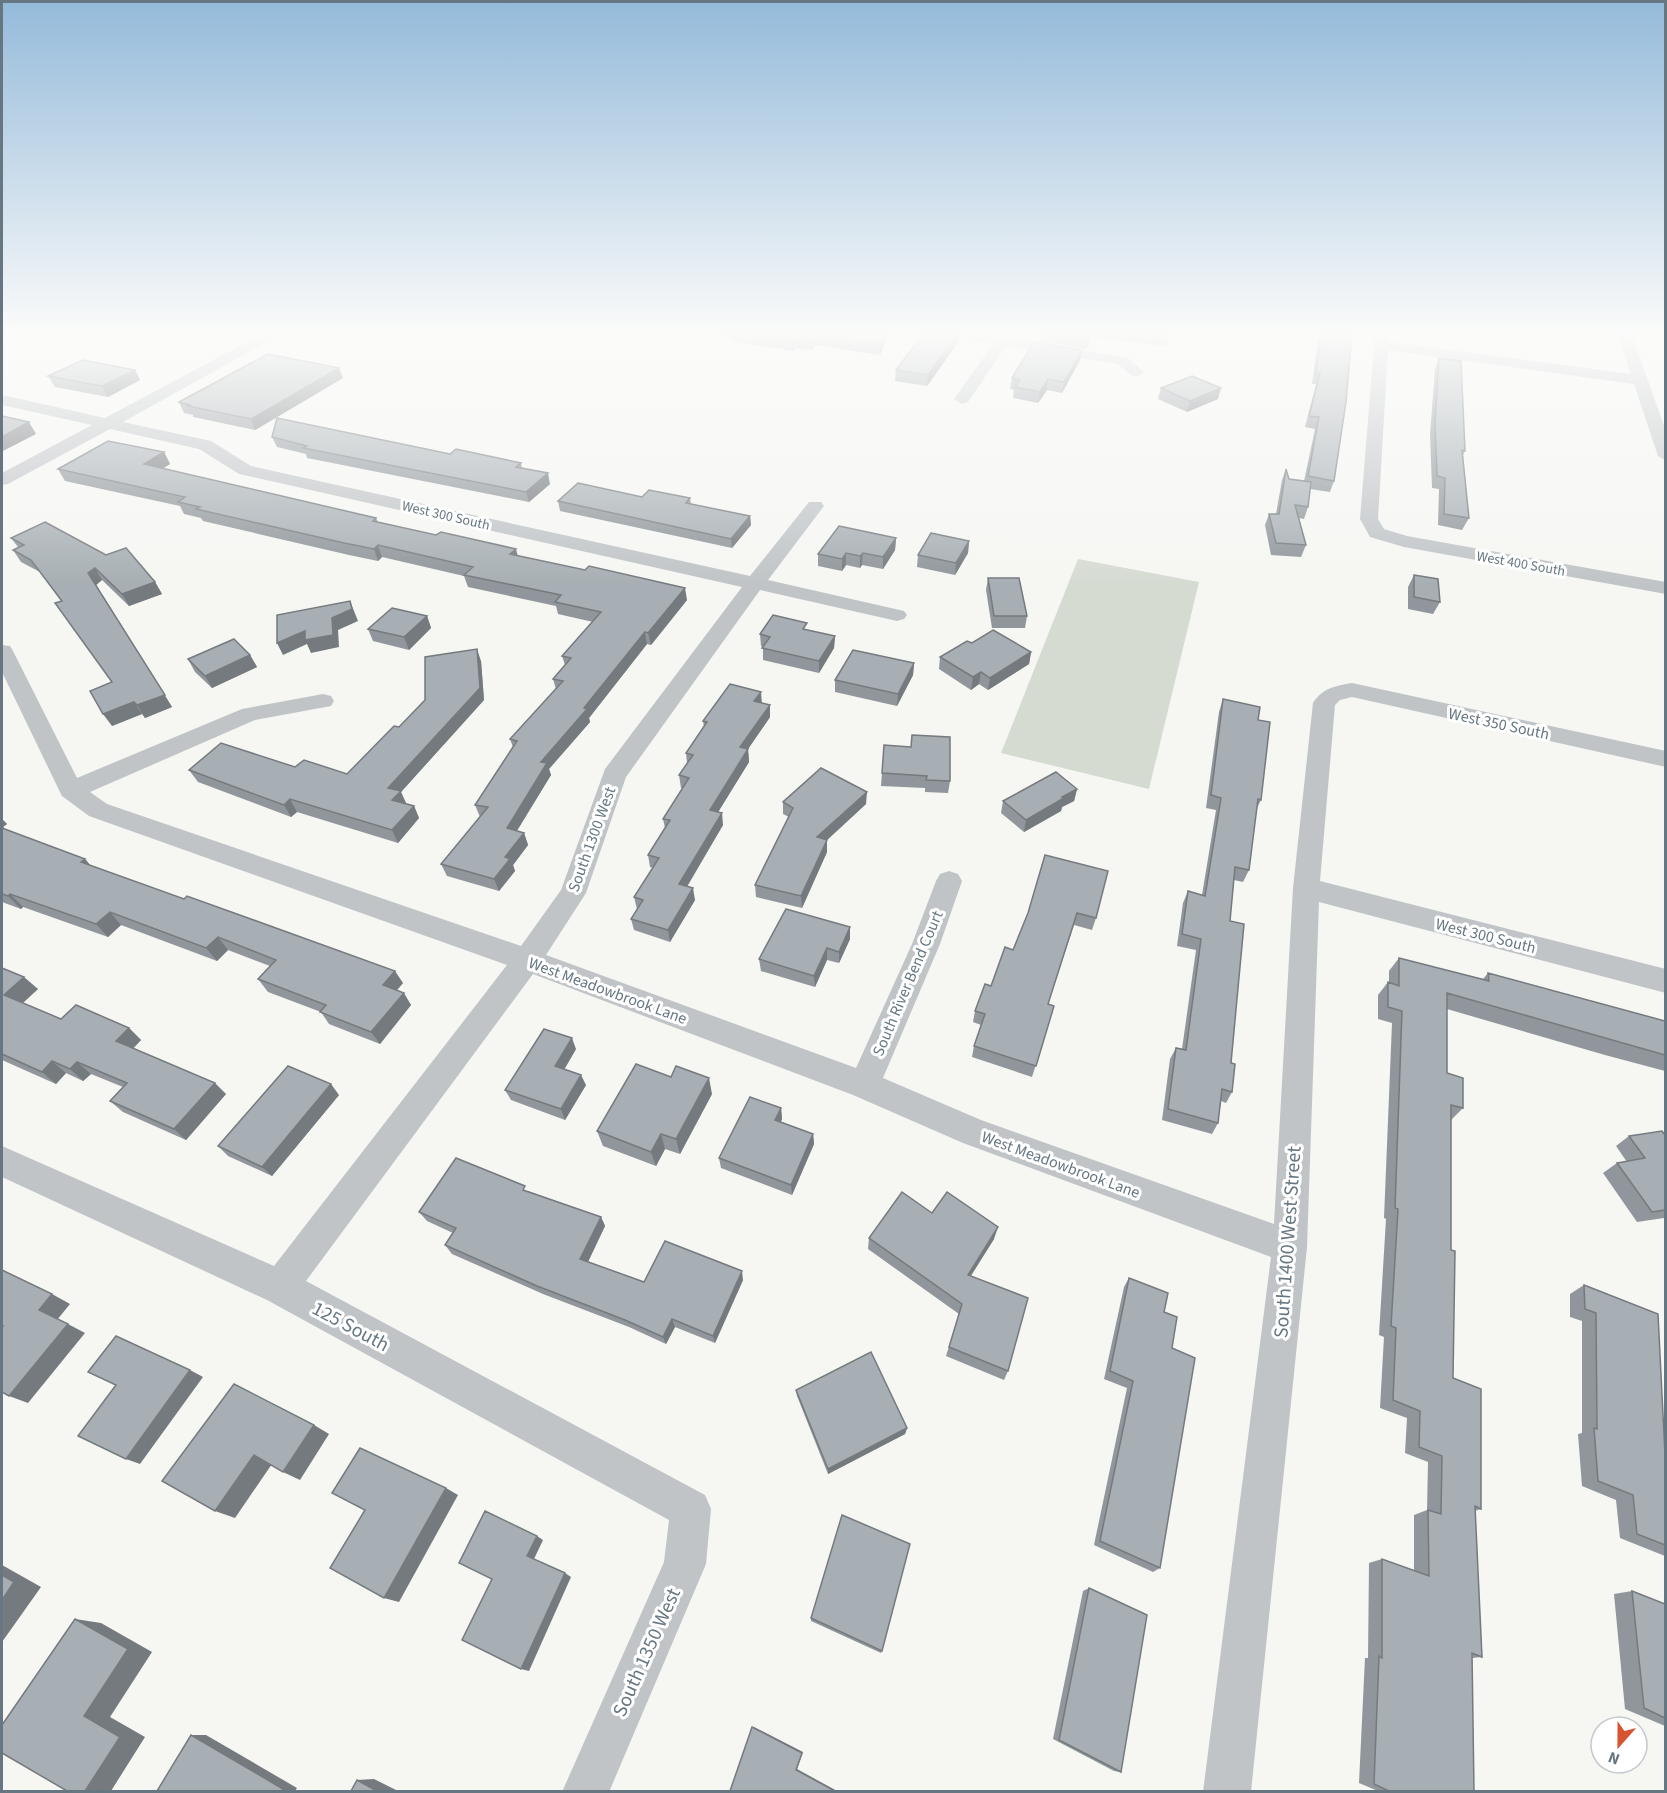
<svg xmlns="http://www.w3.org/2000/svg" width="1667" height="1793" font-family="'Source Sans 3',sans-serif">
<rect width="100%" height="100%" fill="#f6f6f3"/>
<polygon fill="#d6dbd2" points="1078,559 1199,582 1149,789 1001,753"/>
<g fill="none" stroke-linecap="round" stroke-linejoin="round">
<g fill="#c0c4c7" fill-rule="evenodd">
<path d="M264 333H283L123 422 211 441 251 466 750 576 809 502H821L824 506 768 580 904 611 907 615 904 619 897 621 760 590 626 777 586 893 546 955 856 1068 912 944 936 881 940 874 949 871 958 874 962 881 940 944 883 1078 981 1120 1274 1224 1293 888 1313 703C1323 688 1335 686 1352 683L1666 751V767L1352 697 1340 700 1335 705 1320 881 1666 969V993L1319 902 1307 1247 1251 1792H1203L1271 1257 963 1143 853 1095 533 974 306 1281 705 1495 711 1509 706 1564 609 1792H562L664 1562 669 1520 267 1300 2 1177V1146L274 1266 507 965 89 816 62 796 59 790 2 672V645L10 646 13 651 77 778 242 709 323 694 331 696 334 701 331 706 255 720 90 792 107 804 521 946 561 890 605 769 742 587 239 474 199 449 110 429 8 484 2 485V473L92 425 2 405V395L105 418Z"/>
<polygon points="941,333 979,333 998,336 1001,333 1015,333 1011,338 1128,358 1144,372 1136,377 1131,375 1118,364 1006,346 968,402 962,404 954,399 993,344 948,337"/>
<polygon points="1375,333 1389,333 1389,342 1631,374 1617,333 1631,333 1666,431 1666,461 1658,456 1634,384 1388,350 1378,519 1384,529 1407,536 1666,582 1666,594 1404,547 1370,537 1360,519"/>
</g>
</g>
<g fill="#90969b">
<polygon points="705,333 889,333 880,355 816,345 811,350 796,348 793,351 731,341 731,337"/>
<polygon points="1040,333 1171,333 1165,346 1093,337 1086,349 1039,341"/>
<polygon points="1321,333 1352,333 1334,481 1330,492 1310,489 1308,507 1304,519 1299,518 1306,545 1301,557 1271,555 1265,525 1269,514 1276,514 1282,480 1286,469 1289,479 1304,481 1315,429 1305,427 1316,384 1312,384 1318,340"/>
<polygon points="959,341 927,386 895,381 896,370"/>
<polygon points="1439,358 1465,451 1463,455 1469,518 1462,530 1438,525 1439,489 1432,488 1430,434 1435,369"/>
<polygon points="1080,360 1062,393 1047,390 1038,403 1013,398 1014,390 1010,389 1012,378"/>
<polygon points="135,370 140,380 108,397 55,387 48,376"/>
<polygon points="343,378 255,430 193,417 193,415 184,413 179,402"/>
<polygon points="1161,388 1218,399 1187,412 1158,399"/>
<polygon points="272,437 450,454 521,463 522,468 550,484 529,502 307,458 306,454 277,447"/>
<polygon points="164,452 170,464 162,469 376,518 378,522 518,556 687,600 651,645 647,644 589,718 590,722 549,769 551,775 517,831 524,833 528,845 513,865 515,871 499,891 447,876 441,864 480,817 475,805 513,747 510,739 556,689 553,679 565,665 562,656 593,622 558,614 556,606 468,587 464,576 382,557 378,561 349,555 203,521 201,518 184,514 180,506 65,481 58,469"/>
<polygon points="642,497 690,498 691,504 750,516 751,525 732,548 560,511 558,501"/>
<polygon points="11,538 155,582 162,594 129,606 102,580 96,585 172,707 145,718 142,714 112,726 112,683 61,601 40,572 21,562 13,550 18,547"/>
<polygon points="896,538 895,550 883,569 862,565 860,568 846,565 842,571 818,566 818,554"/>
<polygon points="969,541 968,553 955,575 917,567 918,555"/>
<polygon points="1414,575 1440,602 1433,614 1408,609 1408,587"/>
<polygon points="988,578 1027,616 1025,628 992,628 986,590"/>
<polygon points="427,616 431,628 409,650 373,641 368,629"/>
<polygon points="807,630 835,636 834,648 819,673 763,660 763,647 761,646 760,634"/>
<polygon points="1031,652 1029,664 988,690 979,684 971,690 939,669 940,657"/>
<polygon points="250,655 257,667 212,688 195,672 188,659"/>
<polygon points="481,661 484,700 401,792 406,804 414,806 419,818 398,843 297,812 291,817 198,782 189,770 295,767 347,774 399,727"/>
<polygon points="914,663 913,675 897,706 835,692 835,680"/>
<polygon points="1223,699 1258,720 1261,800 1257,808 1249,870 1243,882 1234,880 1230,921 1232,1092 1226,1103 1221,1101 1218,1123 1212,1134 1162,1120 1170,1059 1176,1048 1182,1049 1196,950 1177,946 1183,903 1188,891 1202,895 1216,810 1206,808 1219,712"/>
<polygon points="761,703 770,705 770,717 748,749 749,762 718,812 723,825 687,887 695,900 670,942 634,930 631,919 637,909 634,897 653,868 650,867 648,855 665,828 663,819 683,788 681,788 679,775 687,763 686,753 704,727 703,721"/>
<polygon points="912,735 950,781 948,793 925,792 925,788 881,786 884,745 911,747"/>
<polygon points="1077,789 1074,801 1062,807 1061,811 1024,832 1001,813 1003,801"/>
<polygon points="783,802 866,804 827,840 827,852 802,908 756,897 755,885 789,817 783,814"/>
<polygon points="2,819 7,824 3,827 5,829 85,859 90,865 403,983 397,990 411,1005 380,1044 329,1024 321,1012 268,992 258,979 270,966 228,950 217,961 121,925 108,937 23,907 21,909 2,902"/>
<polygon points="1045,855 1096,918 1092,930 1074,925 1048,1004 1054,1006 1032,1077 972,1057 974,1046 981,1025 973,1022 975,1011 1013,950 1028,913"/>
<polygon points="850,927 850,939 839,963 827,960 815,987 761,971 759,959"/>
<polygon points="1399,958 1483,979 1488,973 1665,1021 1665,1071 1605,1055 1447,1009 1447,1073 1463,1108 1451,1120 1451,1250 1453,1378 1481,1509 1475,1511 1482,1657 1472,1658 1474,1791 1378,1791 1359,1783 1365,1658 1368,1658 1369,1563 1382,1559 1414,1570 1414,1515 1427,1510 1428,1462 1405,1453 1407,1418 1380,1408 1384,1337 1379,1335 1386,1219 1384,1218 1392,1023 1378,1019 1378,995 1388,982 1389,983 1389,971"/>
<polygon points="2,968 38,989 23,1003 61,1019 129,1028 141,1040 133,1048 226,1094 186,1140 123,1112 110,1101 123,1087 91,1074 83,1081 66,1073 56,1084 2,1060"/>
<polygon points="576,1049 564,1069 586,1085 565,1120 511,1100 505,1090"/>
<polygon points="712,1094 680,1154 665,1149 656,1166 603,1146 597,1131"/>
<polygon points="339,1095 272,1176 228,1156 218,1146"/>
<polygon points="781,1108 782,1119 781,1122 813,1134 814,1144 792,1195 721,1168 719,1158"/>
<polygon points="1665,1135 1665,1220 1664,1218 1637,1222 1603,1173 1617,1163 1627,1162 1616,1146 1629,1136"/>
<polygon points="528,1191 601,1217 605,1226 588,1262 644,1282 743,1280 715,1343 675,1327 666,1344 629,1327 543,1294 452,1254 445,1245 453,1233 427,1221 419,1212"/>
<polygon points="932,1213 994,1239 971,1276 1008,1371 1004,1380 946,1356 959,1314 868,1249 869,1238"/>
<polygon points="1129,1278 1164,1312 1172,1348 1160,1568 1153,1572 1094,1545 1127,1388 1104,1379 1124,1287"/>
<polygon points="1584,1285 1665,1455 1665,1556 1620,1538 1616,1500 1582,1486 1578,1434 1582,1433 1582,1321 1570,1317 1570,1294"/>
<polygon points="796,1390 907,1428 905,1434 828,1474 797,1396"/>
<polygon points="1089,1588 1121,1772 1114,1771 1053,1739 1083,1591"/>
<polygon points="1632,1591 1665,1604 1665,1726 1625,1709 1614,1594"/>
<polygon points="811,1618 882,1651 881,1653 811,1621"/>
</g>
<g fill="#757a7e">
<polygon points="885,333 889,333 880,355 880,344"/>
<polygon points="958,333 960,333 959,341 927,386 928,375"/>
<polygon points="1091,333 1094,333 1093,337 1086,349 1088,338"/>
<polygon points="1169,333 1171,333 1165,346 1168,335"/>
<polygon points="816,335 816,345 811,350 810,340"/>
<polygon points="796,338 796,348 793,351 792,341"/>
<polygon points="1082,350 1080,360 1062,393 1064,382"/>
<polygon points="339,368 343,378 255,430 251,419"/>
<polygon points="135,370 140,380 108,397 102,386"/>
<polygon points="1048,379 1047,390 1038,403 1040,392"/>
<polygon points="1221,388 1218,399 1187,412 1190,401"/>
<polygon points="29,422 36,434 3,451 2,448 2,437"/>
<polygon points="164,452 170,464 150,476 144,464"/>
<polygon points="548,473 550,484 529,502 526,492"/>
<polygon points="750,516 751,525 732,548 731,539"/>
<polygon points="896,538 895,550 883,569 883,557"/>
<polygon points="969,541 968,553 955,575 956,563"/>
<polygon points="378,545 382,557 378,561 374,549"/>
<polygon points="516,549 519,561 510,554"/>
<polygon points="846,553 846,565 842,571 842,559"/>
<polygon points="863,553 862,565 860,568 860,556"/>
<polygon points="95,568 102,580 96,585 172,707 145,718 137,705 88,573"/>
<polygon points="155,582 162,594 129,606 122,594"/>
<polygon points="685,588 687,600 651,645 648,633"/>
<polygon points="350,601 358,621 338,630 339,647 311,653 307,644 283,655 277,643 332,618"/>
<polygon points="427,616 431,628 409,650 404,637"/>
<polygon points="645,632 647,644 589,718 590,722 549,769 551,775 511,840 507,828 541,762"/>
<polygon points="835,636 834,648 819,673 819,661"/>
<polygon points="477,649 481,661 484,700 401,792 406,803 398,812 388,788"/>
<polygon points="1031,652 1029,664 988,690 990,678"/>
<polygon points="250,655 257,667 212,688 205,676"/>
<polygon points="914,663 913,675 897,706 898,694"/>
<polygon points="981,672 979,684 971,690 973,677"/>
<polygon points="761,692 762,705 754,701"/>
<polygon points="134,702 142,714 112,726 103,714"/>
<polygon points="770,705 770,717 748,749 749,762 712,822 710,810 740,747"/>
<polygon points="1077,789 1074,801 1062,807 1061,811 1024,832 1026,820 1062,797"/>
<polygon points="867,792 866,804 827,840 827,852 802,908 801,896 817,837"/>
<polygon points="290,799 297,812 291,817 284,805"/>
<polygon points="414,806 419,818 398,843 392,830"/>
<polygon points="722,813 723,825 681,896 679,884"/>
<polygon points="2,819 7,824 3,827 10,835 2,834"/>
<polygon points="524,833 528,845 513,865 515,871 499,891 494,879 505,857"/>
<polygon points="85,859 96,872 81,862"/>
<polygon points="693,888 695,900 670,942 668,930"/>
<polygon points="10,894 23,907 21,909 8,896"/>
<polygon points="110,912 121,925 108,937 96,924"/>
<polygon points="850,927 850,939 839,963 839,952"/>
<polygon points="218,937 228,950 217,961 206,948"/>
<polygon points="827,948 827,960 815,987 814,976"/>
<polygon points="395,971 403,983 391,997 383,985"/>
<polygon points="24,977 38,989 18,1007 4,995"/>
<polygon points="404,993 411,1005 380,1044 371,1032"/>
<polygon points="129,1028 141,1040 129,1053 116,1041"/>
<polygon points="572,1038 576,1049 560,1077 555,1066"/>
<polygon points="52,1061 66,1073 56,1084 42,1072"/>
<polygon points="77,1062 91,1074 83,1081 70,1069"/>
<polygon points="581,1075 586,1085 565,1120 561,1109"/>
<polygon points="709,1078 712,1094 680,1154 676,1139"/>
<polygon points="215,1083 226,1094 186,1140 174,1129"/>
<polygon points="331,1084 339,1095 272,1176 262,1167"/>
<polygon points="781,1108 782,1119 776,1131 775,1120"/>
<polygon points="661,1134 665,1149 656,1166 651,1152"/>
<polygon points="813,1134 814,1144 792,1195 791,1185"/>
<polygon points="601,1217 605,1226 585,1268 580,1259"/>
<polygon points="998,1227 994,1239 964,1286 968,1275"/>
<polygon points="742,1271 743,1280 715,1343 713,1336"/>
<polygon points="52,1294 70,1304 57,1320 39,1310"/>
<polygon points="672,1319 675,1327 666,1344 663,1337"/>
<polygon points="68,1324 85,1333 28,1403 9,1396"/>
<polygon points="190,1370 203,1377 140,1464 126,1459"/>
<polygon points="314,1425 329,1434 300,1480 283,1472"/>
<polygon points="907,1428 905,1434 828,1474 828,1469"/>
<polygon points="254,1455 272,1464 235,1518 215,1511"/>
<polygon points="446,1488 458,1495 399,1602 384,1598"/>
<polygon points="537,1536 543,1540 534,1559 527,1556"/>
<polygon points="2,1565 41,1587 2,1642"/>
<polygon points="565,1573 571,1577 529,1671 521,1669"/>
<polygon points="75,1619 101,1623 152,1652 110,1717 145,1737 111,1791 85,1791 84,1716"/>
<polygon points="752,1727 754,1727 803,1752 797,1769 837,1791 835,1791 796,1770"/>
<polygon points="191,1735 206,1735 297,1788 295,1791 282,1791"/>
<polygon points="374,1779 398,1791 377,1791 357,1780"/>
</g>
<g fill="#a7afb4" stroke="#757a7e" stroke-width="1.5">
<polygon points="747,333 885,333 880,344 816,335 810,340 796,338 792,341"/>
<polygon points="924,333 958,333 928,375 896,370"/>
<polygon points="1061,333 1091,333 1088,338"/>
<polygon points="1152,333 1169,333 1168,335"/>
<polygon points="1322,333 1352,333 1346,402 1334,481 1308,476 1319,417 1309,416 1320,373 1316,373"/>
<polygon points="1034,342 1082,350 1064,382 1048,379 1040,392 1015,387 1020,380 1012,378"/>
<polygon points="268,354 339,368 251,419 188,406 190,405 179,402"/>
<polygon points="1439,358 1461,361 1465,451 1462,450 1469,518 1444,514 1445,478 1437,476 1435,423"/>
<polygon points="83,360 135,370 102,386 48,376"/>
<polygon points="1192,376 1221,388 1190,401 1161,388"/>
<polygon points="2,416 29,422 2,437"/>
<polygon points="277,418 450,454 456,449 521,463 516,467 548,473 526,492 303,448 307,446 272,437"/>
<polygon points="108,441 164,452 144,464 376,518 373,521 436,535 441,532 516,549 510,554 585,570 589,566 685,588 648,633 645,632 584,708 587,709 541,762 547,763 507,828 524,833 505,857 510,859 494,879 441,864 488,807 475,805 517,741 510,739 563,681 553,679 571,658 562,656 601,612 555,602 561,595 464,575 473,567 378,545 374,549 344,543 196,509 200,507 178,502 185,497 58,469"/>
<polygon points="1286,469 1289,479 1311,482 1308,507 1295,505 1306,545 1276,543 1269,514 1279,514"/>
<polygon points="578,483 642,497 649,490 690,498 686,503 750,516 731,539 558,501"/>
<polygon points="45,522 106,555 126,548 155,582 122,594 95,568 88,573 165,695 137,705 134,702 103,714 90,691 112,682 55,603 62,601 31,560 13,550 24,545 11,538"/>
<polygon points="839,526 896,538 883,557 863,553 860,556 846,553 842,559 818,554"/>
<polygon points="931,533 969,541 956,563 918,555"/>
<polygon points="1414,575 1438,579 1440,602 1414,597"/>
<polygon points="988,578 1019,578 1027,616 994,616"/>
<polygon points="350,601 352,609 332,618 333,635 305,640 305,631 277,643 277,615"/>
<polygon points="392,608 427,616 404,637 368,629"/>
<polygon points="773,615 807,623 803,629 835,636 819,661 762,648 770,637 760,634"/>
<polygon points="993,630 1031,652 990,678 981,672 973,677 940,657 967,641 972,643"/>
<polygon points="234,639 250,655 205,676 188,659"/>
<polygon points="477,649 480,688 388,788 401,791 392,800 414,806 392,830 290,799 284,805 189,770 221,743 295,767 304,760 347,774 394,726 399,727 425,700 425,657"/>
<polygon points="853,650 914,663 898,694 835,680"/>
<polygon points="730,684 761,692 754,701 770,705 740,747 748,749 710,810 722,813 679,884 693,888 668,930 631,919 643,900 634,897 659,858 648,855 670,820 663,819 689,778 679,775 693,755 686,753 707,722 703,721"/>
<polygon points="1223,699 1260,707 1258,720 1270,722 1261,800 1258,799 1249,870 1235,867 1230,921 1244,924 1231,1063 1235,1064 1232,1092 1222,1089 1218,1123 1168,1109 1176,1048 1186,1050 1201,939 1182,934 1188,891 1205,896 1221,798 1211,795"/>
<polygon points="912,735 950,737 950,781 926,780 927,776 882,773 884,745 911,747"/>
<polygon points="821,768 867,792 817,837 827,840 801,896 755,885 793,808 783,802"/>
<polygon points="1056,772 1077,789 1062,797 1064,798 1026,820 1003,801"/>
<polygon points="2,828 85,859 81,862 184,899 187,896 395,971 383,985 404,993 371,1032 320,1012 326,1005 258,979 276,960 218,937 206,948 110,912 96,924 10,894 8,896 2,894"/>
<polygon points="1045,855 1108,871 1096,918 1077,913 1048,1004 1054,1006 1036,1066 974,1046 985,1014 975,1011 985,984 991,986 1005,947 1013,950 1028,913"/>
<polygon points="786,909 850,927 839,952 827,948 814,976 759,959"/>
<polygon points="1399,958 1489,981 1488,973 1665,1021 1665,1055 1447,993 1447,1073 1463,1078 1463,1108 1451,1105 1451,1250 1455,1251 1453,1378 1481,1389 1481,1509 1475,1506 1482,1657 1472,1653 1474,1791 1389,1791 1374,1784 1379,1656 1382,1658 1382,1559 1429,1576 1428,1510 1441,1514 1442,1456 1419,1447 1420,1411 1393,1400 1396,1328 1391,1326 1398,1209 1395,1208 1402,1011 1388,1007 1388,982 1399,986"/>
<polygon points="2,968 24,977 4,995 61,1019 76,1005 129,1028 116,1041 215,1083 174,1129 110,1101 127,1083 77,1062 70,1069 52,1061 42,1072 2,1054"/>
<polygon points="544,1029 572,1038 555,1066 581,1075 561,1109 505,1090"/>
<polygon points="636,1064 671,1077 676,1066 709,1078 676,1139 661,1134 651,1152 597,1131"/>
<polygon points="288,1066 331,1084 262,1167 218,1146"/>
<polygon points="750,1097 781,1108 775,1120 813,1134 791,1185 719,1158"/>
<polygon points="1662,1131 1665,1135 1665,1210 1652,1212 1617,1163 1645,1158 1629,1136"/>
<polygon points="456,1158 525,1186 523,1190 601,1217 580,1259 644,1282 665,1241 742,1271 713,1336 672,1319 663,1337 625,1320 537,1286 445,1245 456,1228 419,1212"/>
<polygon points="902,1192 932,1213 947,1192 998,1227 968,1275 1028,1298 1008,1371 949,1347 962,1304 869,1238"/>
<polygon points="2,1270 52,1294 39,1310 68,1324 9,1396 2,1392 2,1328 3,1326 2,1326"/>
<polygon points="1129,1278 1168,1293 1164,1312 1177,1317 1172,1348 1195,1358 1160,1568 1100,1541 1133,1381 1110,1371"/>
<polygon points="1584,1285 1658,1314 1665,1455 1665,1545 1637,1534 1633,1495 1598,1481 1594,1428 1597,1429 1596,1313 1585,1309"/>
<polygon points="116,1336 190,1370 126,1459 78,1436 116,1385 88,1372"/>
<polygon points="871,1352 907,1428 828,1469 796,1390"/>
<polygon points="234,1384 314,1425 283,1472 254,1455 215,1511 162,1481"/>
<polygon points="360,1448 446,1488 384,1598 330,1568 365,1510 332,1493"/>
<polygon points="485,1511 537,1536 527,1556 565,1573 521,1669 462,1640 492,1579 459,1563"/>
<polygon points="842,1515 910,1544 882,1651 811,1618"/>
<polygon points="2,1575 14,1582 2,1600"/>
<polygon points="1089,1588 1147,1615 1121,1772 1059,1740"/>
<polygon points="1632,1591 1665,1604 1665,1718 1644,1708"/>
<polygon points="75,1619 128,1649 84,1716 120,1737 85,1791 67,1791 2,1753 2,1725"/>
<polygon points="752,1727 802,1753 796,1770 835,1791 730,1791"/>
<polygon points="191,1735 283,1789 282,1791 157,1791"/>
<polygon points="357,1780 377,1791 351,1791"/>
</g>
<linearGradient id="sky" x2="0" y2="1"><stop stop-color="#94bada"/><stop offset="0.57" stop-color="#fbfbfa"/><stop offset="1" stop-color="#fbfbfa" stop-opacity="0"/></linearGradient>
<rect width="1667" height="585" fill="url(#sky)"/>
<g text-anchor="middle" stroke-width="6" stroke-linejoin="round" paint-order="stroke">
<g font-size="14" fill="#677782" stroke="#fff">
<text transform="translate(446 515) rotate(13)" y="5">West 300 South</text>
<text transform="translate(1521 563) rotate(10)" y="5">West 400 South</text>
</g>
<g font-size="16" fill="#677782" stroke="#fff">
<text transform="translate(1499 723) rotate(12)" y="6">West 350 South</text>
<text transform="translate(591 839) rotate(-70)" y="6">South 1300 West</text>
<text transform="translate(1486 935) rotate(14)" y="6">West 300 South</text>
<text transform="translate(907 983) rotate(-67)" y="6">South River Bend Court</text>
<text transform="translate(608 990) rotate(20)" y="6">West Meadowbrook Lane</text>
<text transform="translate(1061 1164) rotate(20)" y="6">West Meadowbrook Lane</text>
</g>
<g font-size="20" fill="#677782" stroke="#fff">
<text transform="translate(1287 1242) rotate(-86)" y="7">South 1400 West Street</text>
<text transform="translate(351 1326) rotate(28)" y="7">125 South</text>
<text transform="translate(646 1652) rotate(-66)" y="7">South 1350 West</text>
</g>
</g>
<rect width="1667" height="1793" fill="none" stroke="#677782" stroke-width="6"/>
<g transform="translate(1619 1745) rotate(201)"><circle r="28" fill="#ffffff" stroke="#c2c9cd" stroke-width="1.5"/>
<path d="M0-4.5L10 22L0 15L-10 22Z" fill="#d85431"/>
<text y="-9" font-size="16" font-weight="bold" text-anchor="middle" fill="#677782">N</text>
</g>
</svg>
